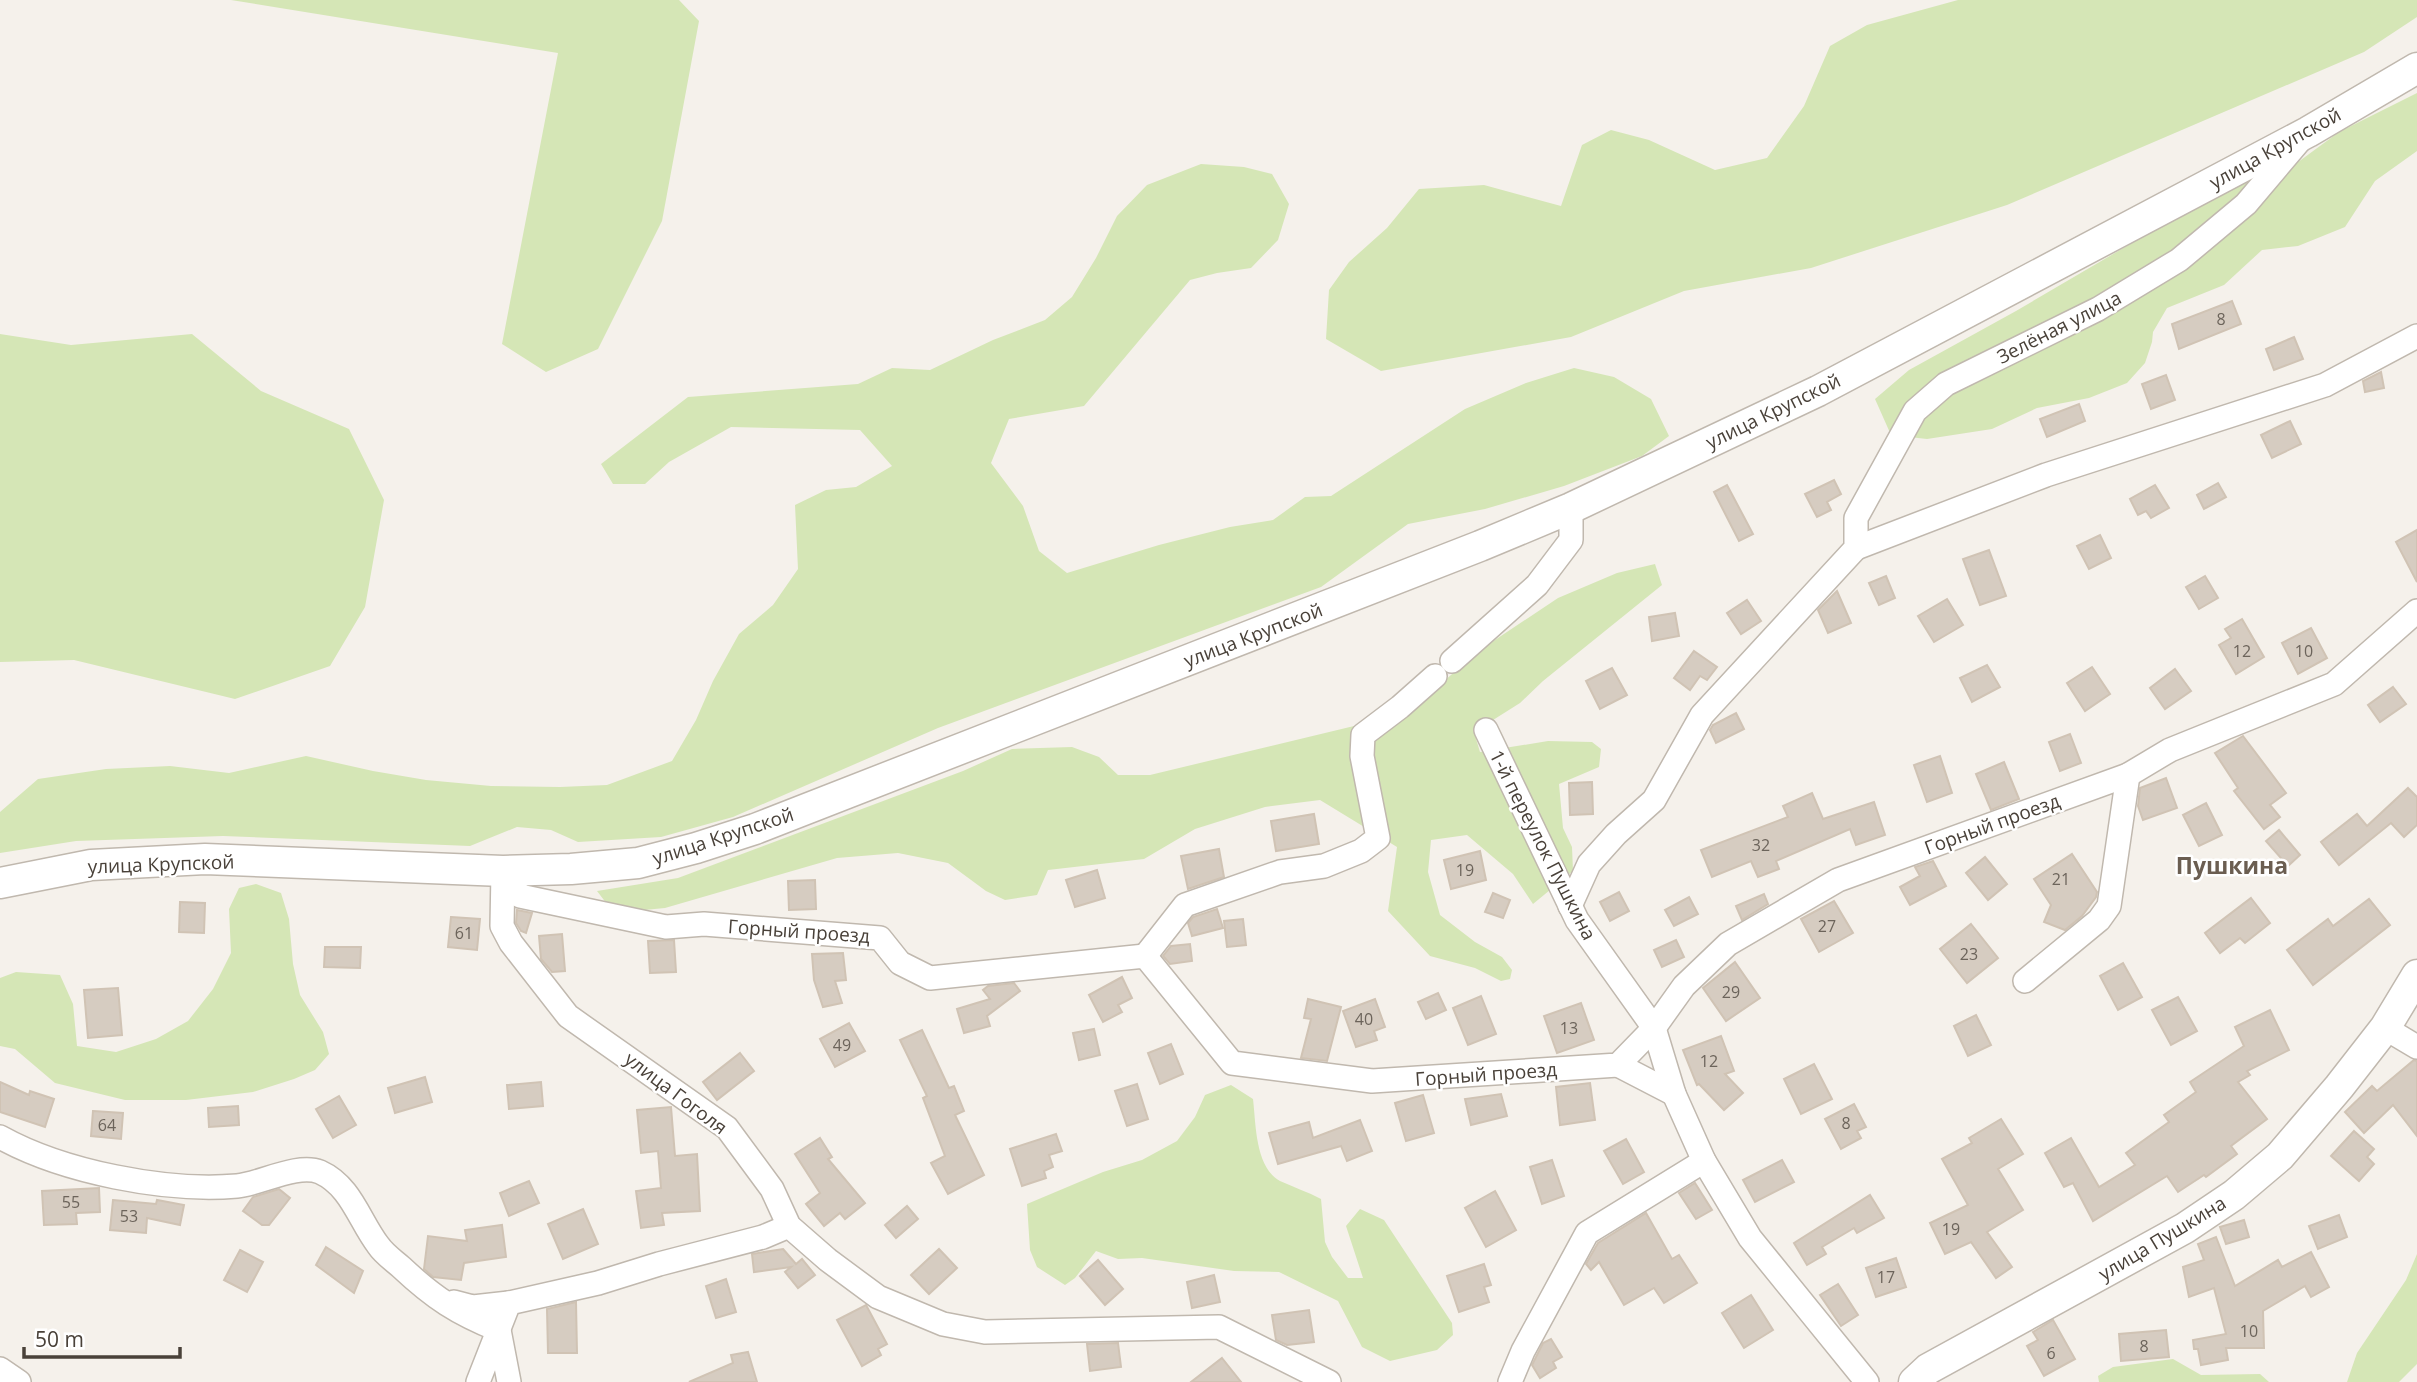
<svg xmlns="http://www.w3.org/2000/svg" width="2417" height="1382" font-family="'Open Sans',sans-serif">
<rect width="100%" height="100%" fill="#f5f1eb"/>
<g fill="#d5e6b6">
<polygon points="231,0 679,0 699,21 662,221 598,349 546,372 502,344 558,53"/>
<polygon points="1958,0 2417,0 2417,17 2364,52 2007,205 1811,268 1684,291 1571,337 1381,371 1326,339 1329,290 1349,262 1387,228 1419,189 1484,185 1561,206 1582,145 1611,130 1649,140 1715,170 1767,158 1804,106 1830,46 1867,25"/>
<polygon points="2417,93 2417,151 2375,181 2345,227 2298,246 2262,250 2224,285 2167,308 2153,332 2152,342 2145,363 2127,383 2089,398 2037,408 1992,429 1927,439 1891,435 1875,399 1909,370 2016,311 2224,189 2290,168 2339,132"/>
<polygon points="1201,164 1244,167 1272,174 1289,204 1278,240 1251,268 1217,273 1190,280 1084,406 1009,419 991,463 1023,506 1039,551 1067,573 1159,545 1230,527 1273,520 1305,497 1331,496 1465,409 1526,383 1574,368 1614,377 1651,399 1669,436 1642,456 1564,486 1485,509 1408,524 1321,587 938,728 733,817 661,837 578,842 551,830 517,827 470,846 223,836 76,841 0,853 0,812 38,779 106,769 170,766 229,773 306,756 373,771 426,780 491,786 560,787 607,785 672,761 696,720 713,681 739,634 773,605 798,569 795,505 826,490 856,487 892,466 860,430 731,427 669,462 645,484 613,484 601,464 688,397 858,384 892,368 930,370 993,340 1045,320 1072,297 1096,258 1117,216 1147,185"/>
<polygon points="0,334 71,345 192,334 261,391 349,429 384,500 365,607 330,666 235,699 74,660 0,662"/>
<polygon points="1655,564 1662,585 1543,681 1520,703 1474,732 1480,752 1548,741 1592,742 1601,749 1599,767 1559,784 1563,828 1572,847 1573,871 1533,904 1513,874 1467,835 1431,840 1428,872 1440,915 1475,942 1502,957 1512,970 1510,979 1501,981 1475,968 1430,956 1388,911 1397,847 1320,800 1265,807 1195,829 1144,859 1048,870 1037,895 1005,900 986,891 948,863 898,853 837,858 665,908 634,911 610,908 597,891 678,878 963,771 1012,749 1072,747 1099,757 1118,775 1150,775 1408,713 1477,652 1558,598 1617,573"/>
<polygon points="256,884 281,893 289,919 293,964 300,995 323,1032 329,1054 315,1070 294,1079 253,1092 186,1100 125,1100 55,1083 15,1049 0,1046 0,978 16,972 60,975 73,1004 77,1046 116,1052 156,1039 188,1021 213,989 231,953 229,909 239,888"/>
<path d="M1231 1085 1253 1099C1256 1124 1255 1167 1280 1181 1293 1187 1308 1192 1321 1199L1325 1242 1332 1257 1348 1278H1363L1346 1226 1360 1209 1384 1220 1452 1323 1453 1335 1437 1350 1390 1361 1362 1347 1338 1301 1279 1272 1234 1271 1142 1258 1118 1259 1096 1251 1075 1278 1065 1285 1037 1267 1030 1250 1027 1204 1103 1172 1142 1160 1177 1141 1195 1117 1205 1095Z"/>
<polygon points="2417,1254 2417,1364 2399,1382 2347,1382 2357,1353 2406,1280"/>
<polygon points="2173,1359 2201,1375 2260,1374 2269,1382 2099,1382 2098,1376 2113,1367"/>
</g>
<g fill="#d6ccc1" stroke="#d0c3b4" stroke-width="2">
<polygon points="2232,301 2241,324 2179,349 2172,324"/>
<polygon points="2294,337 2303,359 2274,370 2266,349"/>
<polygon points="2381,372 2384,388 2365,392 2363,381"/>
<polygon points="2166,375 2175,400 2151,409 2142,384"/>
<polygon points="2079,404 2085,421 2047,437 2040,419"/>
<polygon points="2290,421 2301,444 2272,458 2261,435"/>
<polygon points="1834,480 1841,494 1827,502 1831,510 1817,517 1805,494"/>
<polygon points="2218,483 2226,497 2204,509 2197,495"/>
<polygon points="1727,485 1753,534 1739,541 1714,492"/>
<polygon points="2155,485 2169,508 2151,518 2146,511 2138,515 2130,499"/>
<polygon points="2417,530 2417,582 2396,542"/>
<polygon points="2100,535 2111,558 2089,569 2077,546"/>
<polygon points="1989,550 2006,596 1980,605 1963,559"/>
<polygon points="1886,576 1895,598 1879,605 1869,583"/>
<polygon points="2205,576 2218,598 2199,609 2186,587"/>
<polygon points="1837,591 1851,623 1828,633 1818,610"/>
<polygon points="1947,599 1963,625 1934,642 1918,616"/>
<polygon points="1747,600 1761,621 1741,634 1727,613"/>
<polygon points="1675,613 1679,636 1652,641 1649,617"/>
<polygon points="2242,619 2264,657 2236,674 2219,645 2231,638 2225,629"/>
<polygon points="2311,628 2327,658 2298,674 2282,643"/>
<polygon points="1694,651 1717,667 1707,680 1700,676 1690,690 1674,678"/>
<polygon points="1987,665 2000,687 1972,702 1960,678"/>
<polygon points="2092,667 2110,694 2085,711 2067,683"/>
<polygon points="1612,668 1627,695 1600,709 1586,681"/>
<polygon points="2175,669 2191,691 2165,709 2150,688"/>
<polygon points="2393,687 2406,704 2380,722 2368,705"/>
<polygon points="1736,713 1744,729 1716,743 1710,730 1713,725"/>
<polygon points="2070,734 2081,763 2060,771 2049,742"/>
<polygon points="2243,736 2286,793 2270,805 2280,817 2264,829 2234,791 2238,788 2215,753"/>
<polygon points="1940,756 1952,793 1927,802 1914,765"/>
<polygon points="2004,762 2019,799 1991,810 1976,774"/>
<polygon points="2166,778 2177,808 2143,820 2138,806 2140,788"/>
<polygon points="1592,782 1593,814 1570,815 1569,783"/>
<polygon points="2408,788 2417,797 2417,825 2404,837 2391,823 2339,865 2321,842 2357,814 2367,826"/>
<polygon points="1812,793 1823,819 1874,802 1885,835 1856,845 1850,829 1776,861 1779,869 1758,877 1751,861 1712,877 1701,850 1788,817 1783,806"/>
<polygon points="2206,803 2222,835 2199,846 2183,815"/>
<polygon points="1314,814 1319,844 1276,851 1271,821"/>
<polygon points="2279,830 2300,855 2288,866 2266,841"/>
<polygon points="1219,849 1224,877 1188,889 1181,856"/>
<polygon points="1480,851 1486,880 1451,889 1444,860"/>
<polygon points="2072,854 2097,892 2096,897 2082,916 2065,930 2044,922 2051,905 2034,879"/>
<polygon points="1985,857 2007,884 1988,900 1966,873"/>
<polygon points="1933,861 1946,886 1910,905 1900,887 1920,876 1915,867"/>
<polygon points="1097,870 1105,898 1075,907 1066,880"/>
<polygon points="815,880 816,909 789,910 788,881"/>
<polygon points="1619,892 1629,911 1610,921 1600,902"/>
<polygon points="1493,893 1510,900 1503,918 1485,912"/>
<polygon points="1764,894 1768,904 1742,920 1736,906"/>
<polygon points="1689,897 1698,914 1674,926 1665,910"/>
<polygon points="2251,898 2270,923 2245,943 2240,938 2220,953 2205,933"/>
<polygon points="2369,899 2390,925 2313,985 2287,950 2328,919 2333,926"/>
<polygon points="1834,901 1853,933 1819,952 1801,919"/>
<polygon points="180,902 205,903 204,933 179,932"/>
<polygon points="1217,909 1223,928 1192,936 1188,923 1193,917"/>
<polygon points="517,910 532,913 526,933 521,931 516,923"/>
<polygon points="451,917 480,919 477,950 448,947"/>
<polygon points="1243,919 1246,945 1227,947 1224,921"/>
<polygon points="1971,924 1998,958 1967,983 1940,949"/>
<polygon points="562,934 565,971 552,972 541,959 539,936"/>
<polygon points="674,940 676,972 650,973 648,941"/>
<polygon points="1676,940 1684,957 1662,967 1654,950"/>
<polygon points="1190,944 1192,961 1170,964 1163,956 1171,946"/>
<polygon points="325,947 361,947 360,968 324,967"/>
<polygon points="843,953 846,980 835,981 842,1003 823,1007 814,980 812,954"/>
<polygon points="1735,962 1760,998 1726,1021 1703,988"/>
<polygon points="2123,963 2142,997 2118,1010 2100,976"/>
<polygon points="1122,977 1132,998 1118,1005 1122,1012 1103,1022 1089,995"/>
<polygon points="1014,983 1020,991 987,1016 990,1026 964,1033 957,1009 990,999 983,990 988,986"/>
<polygon points="118,988 122,1035 88,1038 84,990"/>
<polygon points="1438,993 1446,1010 1426,1019 1418,1002"/>
<polygon points="1481,996 1496,1034 1468,1045 1453,1008"/>
<polygon points="2178,997 2197,1031 2171,1045 2152,1010"/>
<polygon points="1308,999 1341,1007 1327,1061 1301,1058 1311,1019 1304,1018"/>
<polygon points="1375,999 1385,1027 1374,1031 1377,1040 1356,1047 1343,1011"/>
<polygon points="1581,1003 1594,1040 1557,1053 1544,1016"/>
<polygon points="2270,1010 2289,1050 2247,1071 2250,1075 2238,1082 2267,1119 2231,1146 2237,1154 2206,1177 2204,1175 2178,1192 2167,1176 2093,1221 2073,1183 2064,1187 2045,1153 2071,1138 2099,1187 2135,1165 2126,1153 2169,1122 2164,1115 2196,1092 2190,1082 2244,1046 2235,1027"/>
<polygon points="1976,1015 1991,1045 1968,1056 1954,1026"/>
<polygon points="849,1023 865,1051 835,1067 820,1039"/>
<polygon points="1094,1029 1100,1055 1079,1060 1073,1033"/>
<polygon points="922,1030 949,1088 954,1086 964,1111 955,1115 984,1175 948,1194 931,1163 945,1156 923,1098 927,1096 900,1040"/>
<polygon points="1721,1036 1734,1071 1725,1074 1743,1093 1724,1110 1699,1084 1697,1085 1683,1050"/>
<polygon points="1171,1044 1183,1074 1160,1084 1148,1053"/>
<polygon points="740,1053 754,1071 717,1100 703,1082"/>
<polygon points="2414,1060 2417,1061 2417,1136 2393,1105 2364,1133 2345,1112 2372,1086 2377,1091"/>
<polygon points="1814,1064 1832,1099 1801,1114 1784,1079"/>
<polygon points="425,1077 432,1102 395,1113 388,1088"/>
<polygon points="0,1082 29,1095 30,1091 54,1099 45,1127 0,1112"/>
<polygon points="541,1082 543,1106 509,1109 507,1085"/>
<polygon points="1590,1083 1595,1120 1560,1125 1556,1087"/>
<polygon points="1137,1084 1148,1119 1127,1126 1115,1091"/>
<polygon points="1501,1094 1507,1116 1471,1125 1465,1099"/>
<polygon points="1423,1095 1434,1133 1406,1141 1395,1103"/>
<polygon points="339,1096 356,1125 333,1138 316,1109"/>
<polygon points="1854,1104 1866,1127 1857,1131 1861,1138 1841,1149 1825,1119"/>
<polygon points="238,1106 239,1125 209,1127 208,1108"/>
<polygon points="671,1107 675,1156 697,1154 700,1211 662,1213 664,1225 641,1228 636,1191 661,1188 658,1151 641,1153 637,1110"/>
<polygon points="93,1111 123,1113 121,1139 91,1136"/>
<polygon points="2001,1119 2023,1154 1998,1169 2023,1210 1987,1232 2012,1267 1996,1278 1971,1242 1945,1254 1930,1223 1968,1205 1942,1159 1972,1143 1969,1138"/>
<polygon points="1360,1120 1372,1151 1347,1161 1341,1146 1278,1164 1269,1133 1309,1122 1313,1138"/>
<polygon points="2354,1131 2374,1149 2367,1157 2374,1164 2359,1181 2331,1156"/>
<polygon points="1056,1134 1062,1151 1049,1155 1053,1167 1044,1171 1046,1178 1022,1186 1010,1149"/>
<polygon points="820,1138 832,1157 828,1159 865,1203 845,1219 840,1213 824,1226 806,1204 820,1193 795,1154"/>
<polygon points="1626,1139 1644,1172 1623,1184 1604,1151"/>
<polygon points="1552,1160 1564,1196 1542,1204 1530,1167"/>
<polygon points="1782,1160 1794,1182 1755,1202 1743,1180"/>
<polygon points="529,1181 539,1203 509,1216 500,1193"/>
<polygon points="1695,1183 1712,1210 1696,1219 1679,1193"/>
<polygon points="99,1188 100,1212 76,1213 77,1224 44,1225 42,1191"/>
<polygon points="279,1189 290,1198 269,1225 262,1225 243,1211 253,1197"/>
<polygon points="1495,1191 1516,1230 1486,1247 1465,1208"/>
<polygon points="1870,1195 1884,1218 1857,1233 1854,1228 1822,1247 1826,1254 1807,1265 1794,1243"/>
<polygon points="113,1200 156,1204 157,1200 184,1205 180,1225 147,1218 146,1233 110,1230"/>
<polygon points="907,1206 918,1219 896,1238 885,1225"/>
<polygon points="583,1209 598,1244 563,1259 548,1224"/>
<polygon points="1646,1213 1672,1259 1679,1255 1697,1283 1664,1303 1654,1288 1624,1305 1599,1262 1591,1270 1586,1264 1598,1243"/>
<polygon points="2339,1215 2347,1237 2318,1249 2309,1226"/>
<polygon points="2244,1220 2249,1237 2226,1244 2220,1227"/>
<polygon points="502,1225 506,1257 464,1263 461,1280 433,1277 424,1269 428,1236 467,1241 465,1230"/>
<polygon points="2216,1237 2235,1286 2278,1260 2282,1267 2311,1252 2329,1287 2311,1297 2305,1286 2263,1311 2264,1348 2226,1348 2228,1360 2201,1365 2198,1349 2194,1349 2193,1340 2226,1334 2214,1288 2189,1297 2183,1267 2204,1260 2198,1244"/>
<polygon points="326,1247 363,1271 354,1293 316,1265"/>
<polygon points="783,1249 796,1264 802,1259 815,1275 798,1288 785,1272 791,1267 754,1272 752,1254"/>
<polygon points="939,1249 957,1268 929,1294 911,1275"/>
<polygon points="240,1250 263,1262 247,1292 224,1280"/>
<polygon points="1896,1258 1906,1287 1876,1297 1866,1268"/>
<polygon points="1098,1260 1123,1289 1105,1305 1080,1276"/>
<polygon points="1484,1264 1491,1285 1484,1287 1489,1302 1459,1312 1447,1276"/>
<polygon points="1214,1275 1220,1302 1192,1308 1187,1282"/>
<polygon points="726,1279 736,1312 716,1318 706,1286"/>
<polygon points="1838,1284 1858,1315 1841,1326 1820,1295"/>
<polygon points="1751,1295 1773,1330 1744,1348 1722,1313"/>
<polygon points="576,1302 577,1353 548,1353 547,1309"/>
<polygon points="866,1305 887,1344 878,1349 881,1355 862,1366 837,1320"/>
<polygon points="1309,1310 1314,1342 1287,1345 1276,1340 1272,1315"/>
<polygon points="2053,1320 2075,1359 2044,1376 2027,1346 2038,1340 2033,1332"/>
<polygon points="2166,1330 2169,1357 2121,1361 2119,1334"/>
<polygon points="1551,1339 1562,1357 1553,1362 1556,1368 1540,1378 1532,1365 1543,1343"/>
<polygon points="1118,1343 1121,1367 1090,1371 1087,1344"/>
<polygon points="748,1352 757,1382 689,1382 733,1363 731,1355"/>
<polygon points="1222,1358 1241,1382 1191,1382"/>
</g>
<g fill="none" stroke-linecap="round" stroke-linejoin="round">
<defs>
<g id="minor">
<polyline points="1856,548 2046,475 2325,385 2417,336"/>
<polyline points="1452,661 1537,585 1571,540 1571,508"/>
<polyline points="1486,730 1577,920 1654,1028 1674,1094 1704,1161 1750,1238 1867,1382"/>
<polyline points="503,871 520,896 666,927 704,924 880,938 900,963 930,978 1145,956 1232,1063 1372,1081 1618,1065 1654,1028 1684,986 1728,944 1838,880 2128,775 2170,750 2334,684 2417,611"/>
<polyline points="503,871 502,926 511,943 568,1016 727,1128 772,1189 789,1226 828,1260 878,1297 943,1324 985,1332 1219,1327 1329,1382"/>
<polyline points="1570,906 1589,864 1616,834 1654,800 1702,715 1856,548 1856,518 1915,411 1946,384 2098,309 2179,260 2246,204 2301,139"/>
<polyline points="1145,956 1185,905 1280,872 1324,866 1361,851 1378,838 1362,756 1363,735 1400,707 1435,676"/>
<polyline points="2025,981 2099,920 2109,906 2128,775"/>
<polyline points="2385,1028 2417,1047"/>
<polyline points="1618,1065 1674,1094"/>
<path d="M0 1137C63 1172 165 1192 237 1186 260 1184 297 1163 320 1172 351 1186 359 1220 378 1245 384 1254 393 1260 401 1267 434 1298 457 1313 499 1330L509 1382"/>
<polyline points="454,1302 473,1307 509,1303"/>
<polyline points="0,1369 19,1382"/>
<polyline points="478,1382 509,1303 598,1283 659,1264 763,1237 789,1226"/>
<polyline points="1510,1382 1523,1351 1587,1233 1704,1161"/>
</g>
<g id="tertiary">
<polyline points="0,883 91,865 205,859 503,871 571,869 638,863 696,848 755,829 1480,546 1571,508 1818,391 2308,132 2417,68"/>
<polyline points="1914,1382 1928,1369 2185,1228 2234,1195 2280,1156 2339,1087 2385,1028 2417,975"/>
</g>
</defs>
<use href="#minor" stroke="#c0b8ae" stroke-width="26"/>
<use href="#tertiary" stroke="#c0b8ae" stroke-width="33"/>
<use href="#minor" stroke="#fff" stroke-width="23"/>
<use href="#tertiary" stroke="#fff" stroke-width="30"/>
</g>
<g text-anchor="middle" stroke-width="5" stroke-linejoin="round" paint-order="stroke">
<g font-size="16" fill="#6c645b">
<text x="2221" y="325">8</text>
<text x="2242" y="657">12</text>
<text x="2304" y="657">10</text>
<text x="1761" y="851">32</text>
<text x="1465" y="876">19</text>
<text x="2061" y="885">21</text>
<text x="1827" y="932">27</text>
<text x="464" y="939">61</text>
<text x="1969" y="960">23</text>
<text x="1731" y="998">29</text>
<text x="1364" y="1025">40</text>
<text x="1569" y="1034">13</text>
<text x="842" y="1051">49</text>
<text x="1709" y="1067">12</text>
<text x="1846" y="1129">8</text>
<text x="107" y="1131">64</text>
<text x="71" y="1208">55</text>
<text x="129" y="1222">53</text>
<text x="1951" y="1235">19</text>
<text x="1886" y="1283">17</text>
<text x="2249" y="1337">10</text>
<text x="2144" y="1352">8</text>
<text x="2051" y="1359">6</text>
</g>
<g font-size="19" fill="#494139" stroke="#fff">
<text transform="translate(2275 148) rotate(-29)" y="7">улица Крупской</text>
<text transform="translate(2059 327) rotate(-27)" y="7">Зелёная улица</text>
<text transform="translate(1773 411) rotate(-26)" y="7">улица Крупской</text>
<text transform="translate(1253 635) rotate(-21)" y="7">улица Крупской</text>
<text transform="translate(1992 824) rotate(-20)" y="7">Горный проезд</text>
<text transform="translate(723 836) rotate(-18)" y="7">улица Крупской</text>
<text transform="translate(1543 845) rotate(63)" y="7">1-й переулок Пушкина</text>
<text transform="translate(161 864) rotate(-2)" y="7">улица Крупской</text>
<text transform="translate(799 931) rotate(4)" y="7">Горный проезд</text>
<text transform="translate(1486 1074) rotate(-4)" y="7">Горный проезд</text>
<text transform="translate(676 1093) rotate(37)" y="7">улица Гоголя</text>
<text transform="translate(2162 1238) rotate(-31)" y="7">улица Пушкина</text>
</g>
<g font-size="23" font-weight="bold" fill="#6b5e51" stroke="#fff">
<text x="2232" y="874">Пушкина</text>
</g>
</g>
<path d="M24 1347v10h156v-10" fill="none" stroke="#494139" stroke-width="3.5"/>
<text x="35" y="1347" font-size="21" fill="#494139" stroke="#ffffff" stroke-width="5" paint-order="stroke">50 m</text>
</svg>
